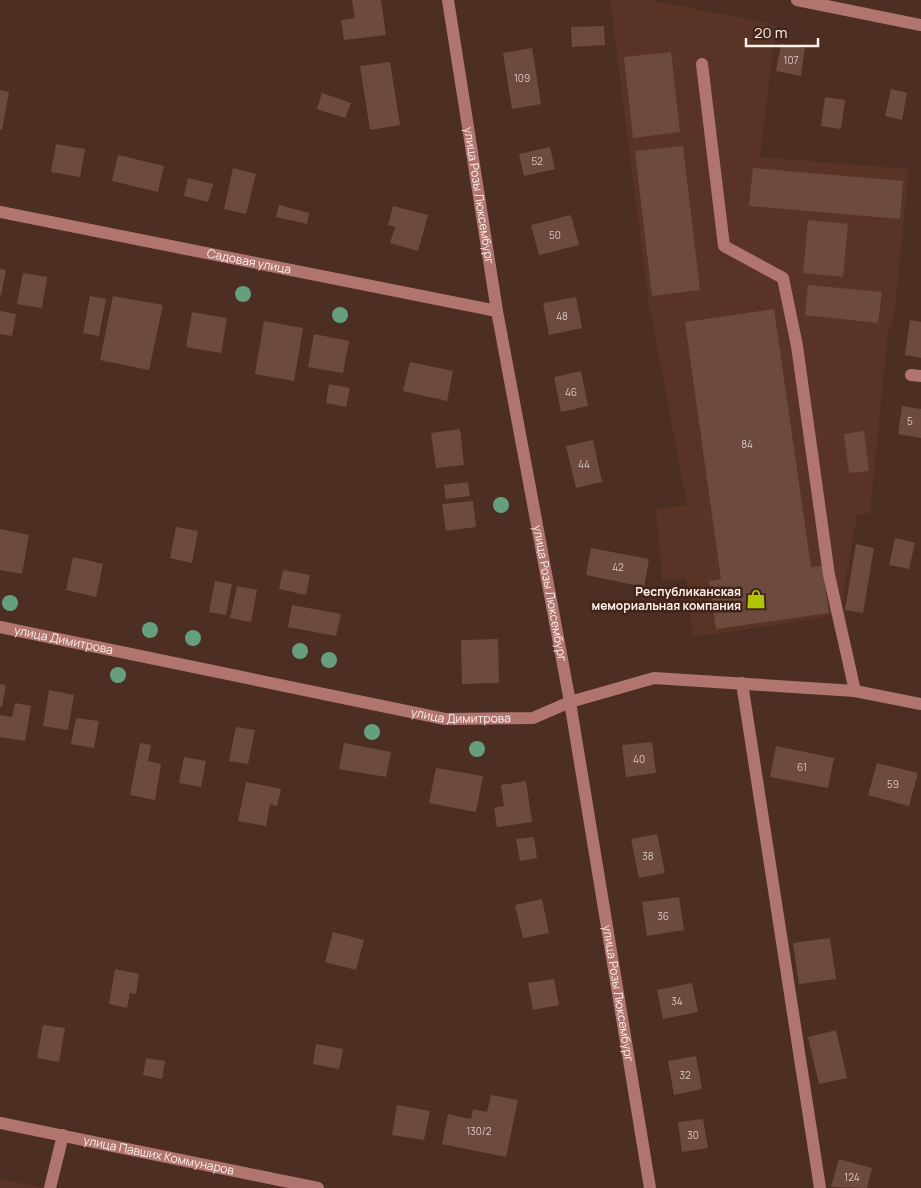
<svg xmlns="http://www.w3.org/2000/svg" width="921" height="1188" font-family="Manrope,sans-serif">
<rect width="100%" height="100%" fill="#4d2e23"/>
<g fill="#593325">
<polygon points="610,0 650,0 776,25 760,157 909,169 894,318 888,332 870,513 857,515 840,615 693,637 686,579 662,580 656,509 687,505 649,304"/>
<polygon points="0,1179 47,1188 0,1188"/>
</g>
<g fill="#6c4b3e">
<polygon points="352,0 381,0 386,35 344,40 341,20 355,18"/>
<polygon points="604,26 605,45 572,47 571,27"/>
<polygon points="781,44 805,48 801,76 776,71"/>
<polygon points="532,48 541,104 512,109 503,53"/>
<polygon points="671,52 680,132 633,138 624,57"/>
<polygon points="390,62 400,125 370,130 360,66"/>
<polygon points="891,89 907,93 902,120 885,116"/>
<polygon points="0,90 9,92 2,130 0,129"/>
<polygon points="322,93 351,103 345,118 317,109"/>
<polygon points="825,97 845,100 841,129 821,126"/>
<polygon points="56,144 85,149 80,177 51,172"/>
<polygon points="683,146 700,290 652,296 635,151"/>
<polygon points="550,147 555,169 524,176 519,154"/>
<polygon points="118,155 164,166 158,192 112,181"/>
<polygon points="233,168 256,174 246,214 224,209"/>
<polygon points="753,168 903,181 900,219 749,206"/>
<polygon points="188,178 213,184 208,202 184,196"/>
<polygon points="279,205 309,213 307,224 276,217"/>
<polygon points="393,206 428,215 418,251 390,243 395,227 388,225"/>
<polygon points="571,215 579,245 539,255 531,225"/>
<polygon points="808,220 848,224 843,277 803,273"/>
<polygon points="0,269 6,270 1,295 0,295"/>
<polygon points="23,273 47,277 42,308 17,304"/>
<polygon points="808,285 882,292 878,323 805,315"/>
<polygon points="90,296 106,299 99,336 83,333"/>
<polygon points="113,296 163,305 149,370 100,360"/>
<polygon points="576,297 582,328 549,335 543,303"/>
<polygon points="774,309 811,567 822,566 829,613 716,629 709,581 721,579 685,322"/>
<polygon points="0,311 16,314 12,336 0,334"/>
<polygon points="192,312 227,318 221,353 186,347"/>
<polygon points="910,320 921,322 921,358 905,355"/>
<polygon points="264,321 303,328 294,381 255,374"/>
<polygon points="314,334 349,341 343,373 308,367"/>
<polygon points="410,362 453,371 447,401 403,391"/>
<polygon points="581,371 588,406 561,412 554,377"/>
<polygon points="329,384 350,388 346,407 326,403"/>
<polygon points="902,406 921,409 921,438 898,434"/>
<polygon points="460,429 464,465 436,468 431,433"/>
<polygon points="864,431 869,471 849,473 844,434"/>
<polygon points="593,440 602,482 576,488 566,446"/>
<polygon points="468,482 470,496 446,499 444,485"/>
<polygon points="473,501 476,527 446,531 442,504"/>
<polygon points="176,527 198,531 192,563 170,558"/>
<polygon points="0,529 29,535 22,574 0,570"/>
<polygon points="895,538 915,543 909,569 889,565"/>
<polygon points="856,544 874,548 863,613 845,610"/>
<polygon points="591,548 649,559 644,587 586,575"/>
<polygon points="73,557 103,564 96,597 66,590"/>
<polygon points="283,570 310,575 306,595 279,589"/>
<polygon points="215,581 232,584 226,615 209,612"/>
<polygon points="237,586 257,590 251,622 230,618"/>
<polygon points="292,605 341,614 336,636 288,627"/>
<polygon points="498,639 499,683 462,684 461,640"/>
<polygon points="0,684 6,685 2,707 0,707"/>
<polygon points="49,690 74,695 68,730 43,726"/>
<polygon points="15,703 31,706 25,741 0,737 0,715 12,717"/>
<polygon points="76,718 99,721 94,748 71,744"/>
<polygon points="236,727 255,730 248,764 229,761"/>
<polygon points="652,742 656,773 626,777 622,745"/>
<polygon points="140,743 151,745 148,761 161,764 155,800 130,795"/>
<polygon points="344,743 391,752 386,777 339,769"/>
<polygon points="776,746 834,758 828,788 770,777"/>
<polygon points="184,757 206,761 201,787 179,783"/>
<polygon points="877,763 918,773 909,806 868,795"/>
<polygon points="436,768 483,776 476,812 429,803"/>
<polygon points="526,781 532,822 497,827 494,808 504,806 501,785"/>
<polygon points="246,782 281,789 277,806 270,804 266,826 238,821"/>
<polygon points="657,834 665,873 639,878 631,839"/>
<polygon points="534,837 537,858 520,861 516,839"/>
<polygon points="679,897 684,930 647,936 642,902"/>
<polygon points="542,899 549,933 523,938 515,905"/>
<polygon points="333,932 364,940 356,970 325,962"/>
<polygon points="830,938 836,979 799,984 793,943"/>
<polygon points="115,969 139,974 136,994 130,993 127,1008 109,1004"/>
<polygon points="554,979 559,1005 533,1010 528,983"/>
<polygon points="692,983 698,1012 663,1019 657,990"/>
<polygon points="43,1025 65,1028 59,1062 37,1058"/>
<polygon points="836,1030 847,1078 819,1084 808,1037"/>
<polygon points="316,1044 343,1049 339,1069 313,1064"/>
<polygon points="696,1056 702,1089 674,1095 668,1061"/>
<polygon points="146,1058 165,1061 162,1079 143,1075"/>
<polygon points="491,1095 518,1100 506,1157 442,1144 448,1114 471,1119 473,1109 487,1112"/>
<polygon points="397,1105 430,1111 424,1140 392,1135"/>
<polygon points="703,1119 708,1148 682,1152 678,1122"/>
<polygon points="839,1159 872,1168 867,1188 831,1187"/>
</g>
<g fill="none" stroke-linecap="round" stroke-linejoin="round">
<g stroke="#b17570" stroke-width="12">
<path id="s1" d="M448 0 497 311 570 702 650 1188"/>
<polyline points="797,0 921,25"/>
<polyline points="702,64 724,246 783,278 797,346 829,575 855,691"/>
<path id="s2" d="M0 212 497 311"/>
<polyline points="911,375 921,376"/>
<path id="s3" d="M0 627 445 719 533 718 570 702 654 678 855 691 921 704"/>
<polyline points="742,683 820,1188"/>
<path id="s4" d="M0 1123 318 1188"/>
<polyline points="50,1188 63,1135"/>
</g>
</g>
<g fill="#659f7d">
<circle cx="243" cy="294" r="8"/>
<circle cx="340" cy="315" r="8"/>
<circle cx="501" cy="505" r="8"/>
<circle cx="10" cy="603" r="8"/>
<circle cx="150" cy="630" r="8"/>
<circle cx="193" cy="638" r="8"/>
<circle cx="300" cy="651" r="8"/>
<circle cx="329" cy="660" r="8"/>
<circle cx="118" cy="675" r="8"/>
<circle cx="372" cy="732" r="8"/>
<circle cx="477" cy="749" r="8"/>
</g>
<defs>
<symbol id="shop-bare" viewBox="-9 -9 18 18"><path d="M-5-2.5h2.3a2.7 3.5 0 0 1 5.4 0H5L5.5 6h-11ZM-1.5-2.5h3a1.5 2.3 0 0 0-3 0Z" fill="#afc507" stroke="#422419" stroke-width="2.5" paint-order="stroke"/></symbol>
</defs>
<g fill-rule="evenodd">
<use href="#shop-bare" x="742" y="585" width="28" height="28"/>
</g>
<g text-anchor="middle" stroke-width="5" stroke-linejoin="round" paint-order="stroke">
<g font-size="10" fill="#d8c7c0">
<text x="791" y="64">107</text>
<text x="522" y="82">109</text>
<text x="537" y="165">52</text>
<text x="555" y="239">50</text>
<text x="562" y="320">48</text>
<text x="571" y="396">46</text>
<text x="910" y="425">5</text>
<text x="747" y="448">84</text>
<text x="584" y="468">44</text>
<text x="618" y="571">42</text>
<text x="639" y="763">40</text>
<text x="802" y="771">61</text>
<text x="893" y="788">59</text>
<text x="648" y="860">38</text>
<text x="663" y="920">36</text>
<text x="677" y="1005">34</text>
<text x="685" y="1079">32</text>
<text x="479" y="1135">130/2</text>
<text x="693" y="1139">30</text>
<text x="852" y="1181">124</text>
</g>
<g font-size="12" fill="#fcf0eb" stroke="#422419">
<text dy="4" stroke="none"><textPath href="#s1" startOffset="198">улица Розы Люксембург</textPath></text>
<text dy="4" stroke="none"><textPath href="#s2" startOffset="254">Садовая улица</textPath></text>
<text dy="4" stroke="none"><textPath href="#s1" startOffset="602">улица Розы Люксембург</textPath></text>
<text dy="4" stroke="none"><textPath href="#s3" startOffset="65">улица Димитрова</textPath></text>
<text dy="4" stroke="none"><textPath href="#s3" startOffset="470">улица Димитрова</textPath></text>
<text dy="4" stroke="none"><textPath href="#s1" startOffset="1008">улица Розы Люксембург</textPath></text>
<text dy="4" stroke="none"><textPath href="#s4" startOffset="162">улица Павших Коммунаров</textPath></text>
</g>
<g font-size="12" font-weight="bold" fill="#fcf0eb" stroke="#422419" text-anchor="end">
<text x="741" y="596">Республиканская<tspan x="741" dy="14">мемориальная компания</tspan></text>
</g>
</g>
<path d="M746 38v8h72v-8" fill="none" stroke="#fcf0eb" stroke-width="2.5"/>
<text x="754" y="38" font-size="15" fill="#fcf0eb" stroke="#422419" stroke-width="4" paint-order="stroke">20 m</text>
</svg>
